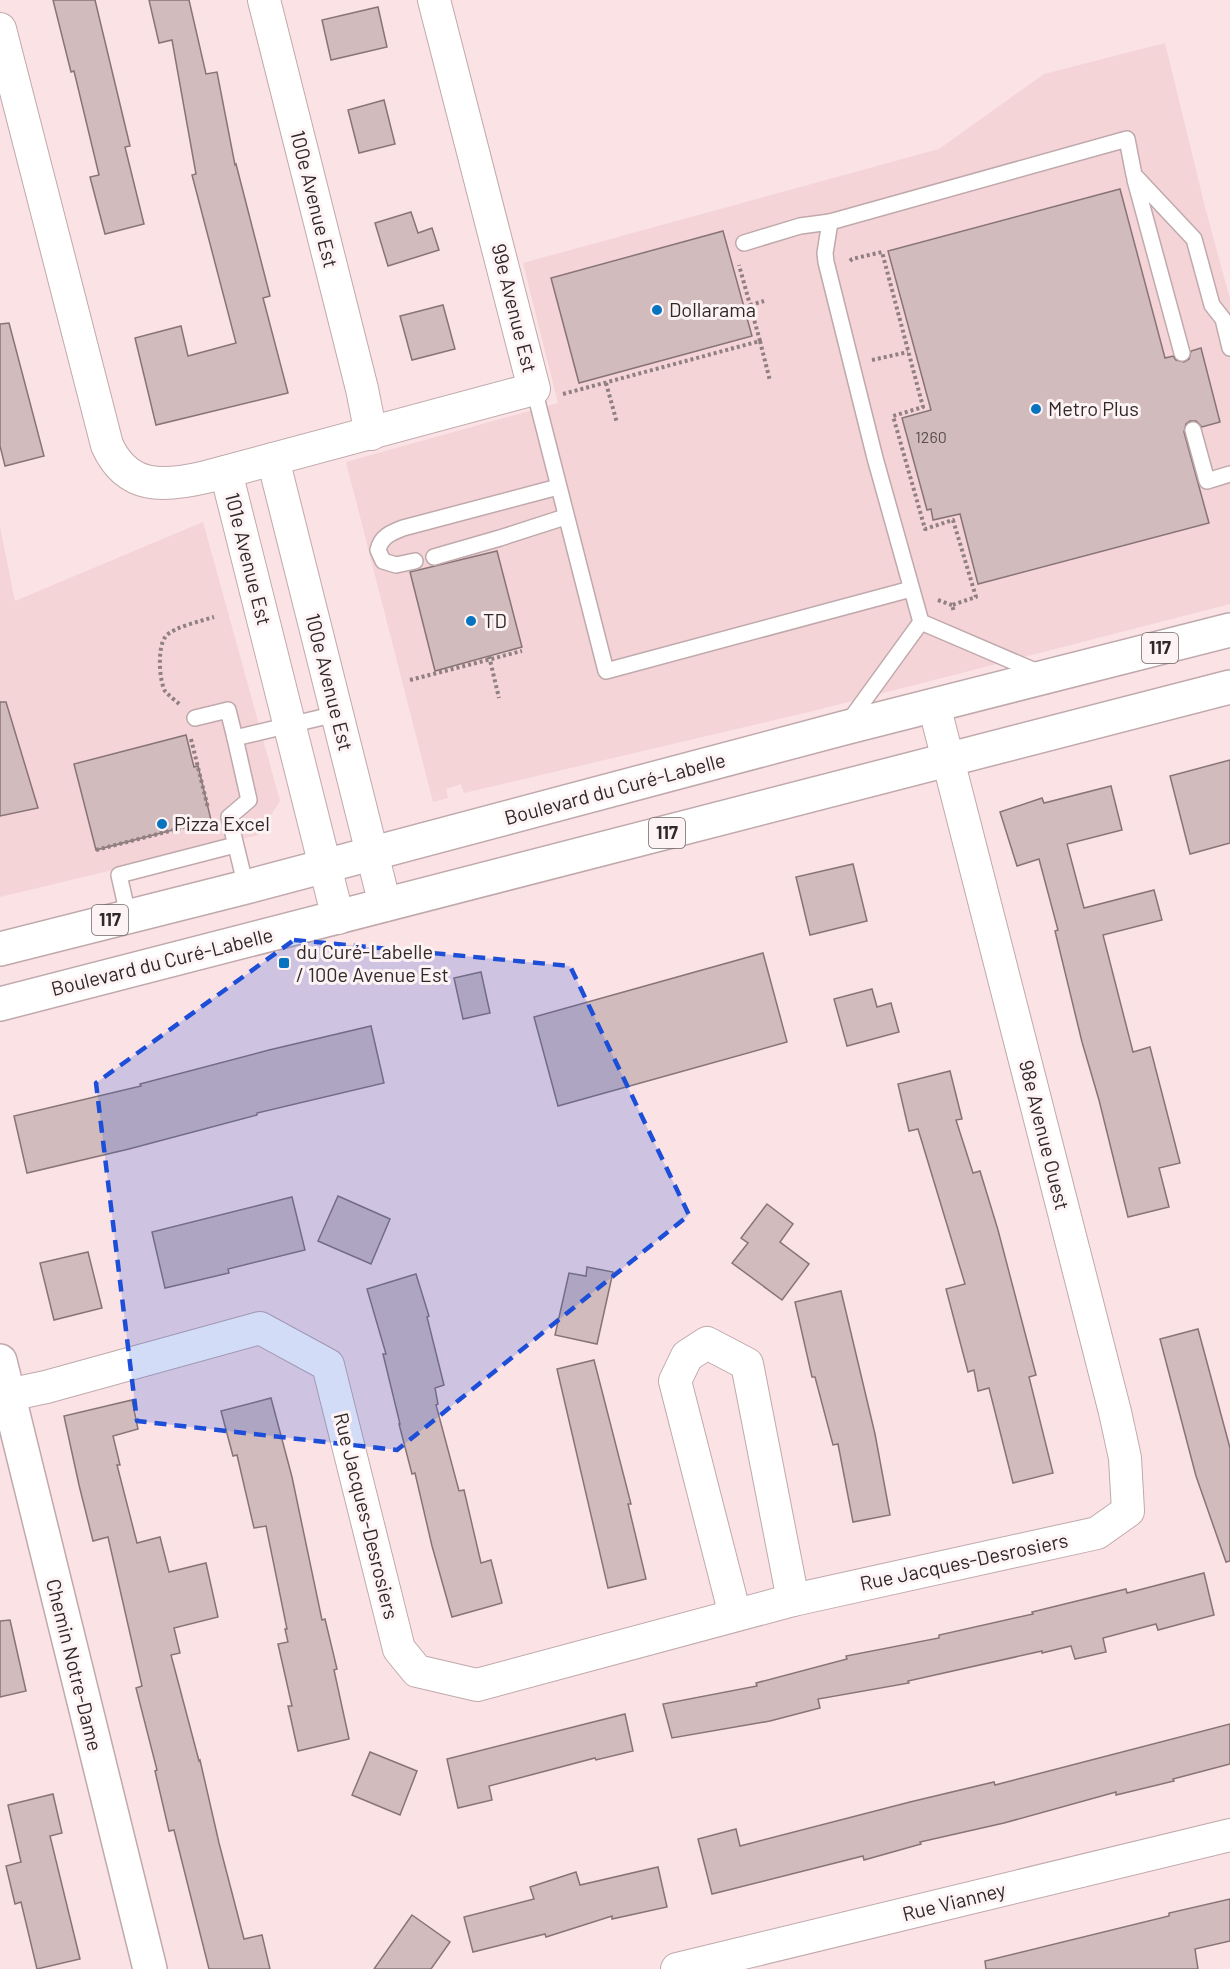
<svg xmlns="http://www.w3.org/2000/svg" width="1230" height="1969" font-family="Barlow,sans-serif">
<rect width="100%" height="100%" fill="#fae2e5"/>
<g fill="#f4d4d7">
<polygon points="1165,43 1205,207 1230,299 1230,604 813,711 464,793 461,784 446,789 448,798 433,802 346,462 558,403 523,263 939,149 1044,74"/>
<polygon points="203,522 280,801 258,835 0,897 0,527 15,601"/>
</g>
<g fill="#d2bbbd" stroke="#887476" stroke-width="1.5">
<polygon points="53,0 95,0 130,146 125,147 144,224 105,234 90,177 99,175 74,71 71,72"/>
<polygon points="149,0 189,0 206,74 217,72 235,165 236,164 270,296 263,298 288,393 156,425 135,338 181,326 188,356 236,343 192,175 196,174 172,40 159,43"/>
<polygon points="378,7 387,47 331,60 322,20"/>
<polygon points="384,100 395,144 359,153 348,110"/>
<polygon points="1120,189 1165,358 1173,356 1176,360 1184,362 1189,359 1191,351 1201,348 1220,422 1202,427 1196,421 1190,421 1186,424 1184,432 1209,523 978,584 960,514 933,520 931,509 927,510 902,418 931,410 888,251"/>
<polygon points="411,212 418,233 432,228 439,250 388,266 375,223"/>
<polygon points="723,231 752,336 579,383 551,278"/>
<polygon points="443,305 455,349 412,360 400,316"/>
<polygon points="9,323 44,456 5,466 0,446 0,324"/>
<polygon points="497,551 522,647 435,671 410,572"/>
<polygon points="0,702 6,702 38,808 0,816"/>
<polygon points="186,735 194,767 198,766 211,820 96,850 74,764"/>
<polygon points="1230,760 1230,843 1190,854 1170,776"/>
<polygon points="1111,786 1122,830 1067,844 1084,908 1154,890 1162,920 1103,935 1133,1052 1150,1047 1180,1163 1159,1168 1169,1207 1128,1217 1099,1100 1082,1042 1055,931 1058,930 1039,859 1017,866 1000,812 1042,798 1044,803"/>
<polygon points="853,864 867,921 810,935 796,877"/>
<polygon points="763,953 787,1042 558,1106 534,1017"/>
<polygon points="481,972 490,1013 463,1019 454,978"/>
<polygon points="872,989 877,1007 891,1003 899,1032 847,1046 834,999"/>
<polygon points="371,1026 384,1083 257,1113 257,1115 129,1149 27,1173 14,1116 141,1086 140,1084 269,1050"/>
<polygon points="950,1071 962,1119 956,1120 973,1173 980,1171 998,1230 1036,1375 1029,1377 1053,1473 1013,1483 989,1388 978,1391 974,1370 968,1372 946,1289 965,1284 918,1129 909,1131 898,1084"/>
<polygon points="338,1196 390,1219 371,1264 318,1241"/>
<polygon points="292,1197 305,1250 228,1269 229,1273 165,1288 152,1232"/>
<polygon points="767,1204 793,1224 780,1242 809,1264 782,1300 732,1263 748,1243 741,1238"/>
<polygon points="88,1252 102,1308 54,1320 40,1263"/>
<polygon points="587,1267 613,1272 597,1344 555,1335 569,1273 586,1276"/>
<polygon points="416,1274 429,1316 427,1317 444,1385 435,1388 438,1404 436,1405 459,1491 464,1490 481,1563 491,1560 502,1603 452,1617 432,1546 415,1473 412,1474 399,1424 400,1424 383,1354 386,1354 367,1289"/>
<polygon points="841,1291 875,1434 890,1515 853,1522 838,1444 833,1445 815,1377 812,1377 795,1302"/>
<polygon points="1198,1329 1230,1448 1230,1561 1226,1562 1196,1476 1160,1339"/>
<polygon points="594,1360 631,1504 628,1504 646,1579 608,1588 557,1369"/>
<polygon points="271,1398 292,1477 322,1620 325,1619 337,1669 334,1670 349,1739 298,1751 288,1706 292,1706 278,1644 288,1642 285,1629 287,1629 266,1526 254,1528 237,1455 233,1456 221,1411"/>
<polygon points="132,1400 138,1429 113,1436 120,1465 117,1465 137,1543 160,1537 169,1572 206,1563 218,1617 174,1628 180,1653 171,1655 199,1761 200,1760 219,1843 244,1939 262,1935 270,1969 209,1969 174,1830 169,1831 155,1771 157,1770 136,1688 142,1686 108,1537 93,1541 79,1485 64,1416"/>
<polygon points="1204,1573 1214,1615 1158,1630 1156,1624 1103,1638 1106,1652 1075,1659 1071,1646 1042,1653 1042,1651 908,1681 909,1683 818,1699 820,1708 770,1721 672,1738 663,1704 757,1686 756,1683 847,1659 846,1656 939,1638 939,1635 1033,1614 1032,1612 1126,1589 1127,1593"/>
<polygon points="10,1620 26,1691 0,1697 0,1621"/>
<polygon points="625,1714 633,1751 596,1760 595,1758 489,1786 492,1800 458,1808 447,1759"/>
<polygon points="1230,1724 1230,1764 1173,1779 1174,1781 1116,1795 1116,1792 1004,1823 920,1842 921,1844 864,1860 863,1856 712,1894 698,1839 736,1829 740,1846 910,1802 994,1782 995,1785"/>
<polygon points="370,1752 417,1771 400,1815 352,1795"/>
<polygon points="53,1794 62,1833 50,1836 80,1959 37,1969 21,1902 15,1904 6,1866 21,1862 8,1805"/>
<polygon points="658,1867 667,1907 612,1919 612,1916 546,1937 545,1934 473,1952 464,1917 534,1899 530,1887 576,1872 580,1885"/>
<polygon points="1230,1899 1230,1941 1195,1949 1198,1969 986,1969 985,1961 1169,1916 1169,1913"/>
<polygon points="412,1915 450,1942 431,1969 374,1969"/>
</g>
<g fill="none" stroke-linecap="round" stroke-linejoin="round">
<defs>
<g id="lane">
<polyline points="1135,180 1182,353"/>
<polyline points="744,243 800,226 830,222"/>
<polyline points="534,389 606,671 911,589"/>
<polyline points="1193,430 1207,481 1230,474"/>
<polyline points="434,557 500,538 565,517"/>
<path d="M415 561 396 565 383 561 378 550C381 537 390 533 403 528L558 487"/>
<polyline points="1040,673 921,622 875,458 826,262 825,253 830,222 1127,139 1134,175 1194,239 1212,305 1223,319 1230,348"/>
<polyline points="195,718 228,710 235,738"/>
<polyline points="847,724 921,622"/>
<polyline points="246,887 229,817 249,800 235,738 336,714"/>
<polyline points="128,915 119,875 235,845"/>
</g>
<g id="street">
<polyline points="264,0 362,389 371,434"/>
<path d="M0 29 107 445C127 490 164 487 206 477L534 389 434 0"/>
<polyline points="273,459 385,905"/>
<polyline points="226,472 338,918"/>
<polyline points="8,1395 46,1387 260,1328 328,1365 399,1649 417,1671 477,1685 793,1600 1097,1533 1128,1511 1125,1458 1115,1412 934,705"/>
<polyline points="735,1615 675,1381 687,1356 707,1343 747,1364 793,1600"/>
<polyline points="677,1969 1230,1835"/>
</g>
<polyline id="secondary" points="0,1361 150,1969"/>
<g id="primary">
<polyline points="0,949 246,887 844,728 1230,630"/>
<polyline points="0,1004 1230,687"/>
</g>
</defs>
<use href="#lane" stroke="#c0a9ac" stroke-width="18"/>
<use href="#street" stroke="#c0a9ac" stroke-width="34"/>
<use href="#secondary" stroke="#c0a9ac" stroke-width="36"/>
<use href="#primary" stroke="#c0a9ac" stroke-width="36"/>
<g stroke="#908082" stroke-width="4" stroke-dasharray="3 3" stroke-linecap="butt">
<polyline points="850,261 852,259 882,252 923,407 893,416 925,529 953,520 976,597 952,605 954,612"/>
<polyline points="750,305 764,301"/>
<polyline points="760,341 770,381"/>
<polyline points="872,360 908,352"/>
<polyline points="606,383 617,423"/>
<polyline points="563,394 760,341 739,265"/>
<polyline points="938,600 952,605"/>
<polyline points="489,656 499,698"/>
<polyline points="410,680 522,651"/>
<path d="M179 704C175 700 169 696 165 691 159 680 157 646 166 636 174 627 201 621 214 617"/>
<polyline points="191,739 208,808"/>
<polyline points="96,850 208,821"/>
</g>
<use href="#lane" stroke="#fff" stroke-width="15"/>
<use href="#street" stroke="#fff" stroke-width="32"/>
<use href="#secondary" stroke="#fff" stroke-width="33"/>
<use href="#primary" stroke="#fff" stroke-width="33"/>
</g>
<path fill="#1d4ed8" fill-opacity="0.2" stroke="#1d4ed8" stroke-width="4.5" stroke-dasharray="12 8" stroke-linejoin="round" d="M294 940 570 966 689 1215 397 1450 137 1421 96 1083Z"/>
<g fill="#0873be" stroke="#fdf3f4" stroke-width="2">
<circle cx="657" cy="310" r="6"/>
<circle cx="1036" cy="409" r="6"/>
<circle cx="471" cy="621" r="6"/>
<circle cx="162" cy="824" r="6"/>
<rect x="278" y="957" width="12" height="12" rx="3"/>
</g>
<g text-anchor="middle" stroke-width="6" stroke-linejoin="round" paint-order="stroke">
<g font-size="16" fill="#594d4e">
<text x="931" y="443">1260</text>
</g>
<g fill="#fdf3f4" stroke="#6e6566" stroke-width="1.5">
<rect x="1142" y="633" width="36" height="30" rx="4.5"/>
<rect x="649" y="818" width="36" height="30" rx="4.5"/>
<rect x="92" y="905" width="36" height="30" rx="4.5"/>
</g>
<g font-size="18" font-weight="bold" fill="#312829">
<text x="1160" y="654">117</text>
<text x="667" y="839">117</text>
<text x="110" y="926">117</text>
</g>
<g font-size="20" fill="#312829" stroke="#fdf3f4">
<text transform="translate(314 199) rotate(76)" y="7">100e Avenue Est</text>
<text transform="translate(514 308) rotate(76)" y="7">99e Avenue Est</text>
<text transform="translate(248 559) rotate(76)" y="7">101e Avenue Est</text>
<text transform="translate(329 682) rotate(76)" y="7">100e Avenue Est</text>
<text transform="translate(615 789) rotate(-15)" y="7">Boulevard du Curé-Labelle</text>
<text transform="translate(162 962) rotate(-14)" y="7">Boulevard du Curé-Labelle</text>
<text transform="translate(1044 1135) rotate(76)" y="7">98e Avenue Ouest</text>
<text transform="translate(366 1516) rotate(76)" y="7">Rue Jacques-Desrosiers</text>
<text transform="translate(964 1562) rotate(-12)" y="7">Rue Jacques-Desrosiers</text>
<text transform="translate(74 1665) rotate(76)" y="7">Chemin Notre-Dame</text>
<text transform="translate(954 1902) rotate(-14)" y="7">Rue Vianney</text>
</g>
<g font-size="20" fill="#312829" stroke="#fdf3f4" text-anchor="start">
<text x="669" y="317">Dollarama</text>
<text x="1048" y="416">Metro Plus</text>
<text x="483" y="628">TD</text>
<text x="174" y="831">Pizza Excel</text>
<text x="296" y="959">du Curé-Labelle<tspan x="296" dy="23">/ 100e Avenue Est</tspan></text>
</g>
</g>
</svg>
